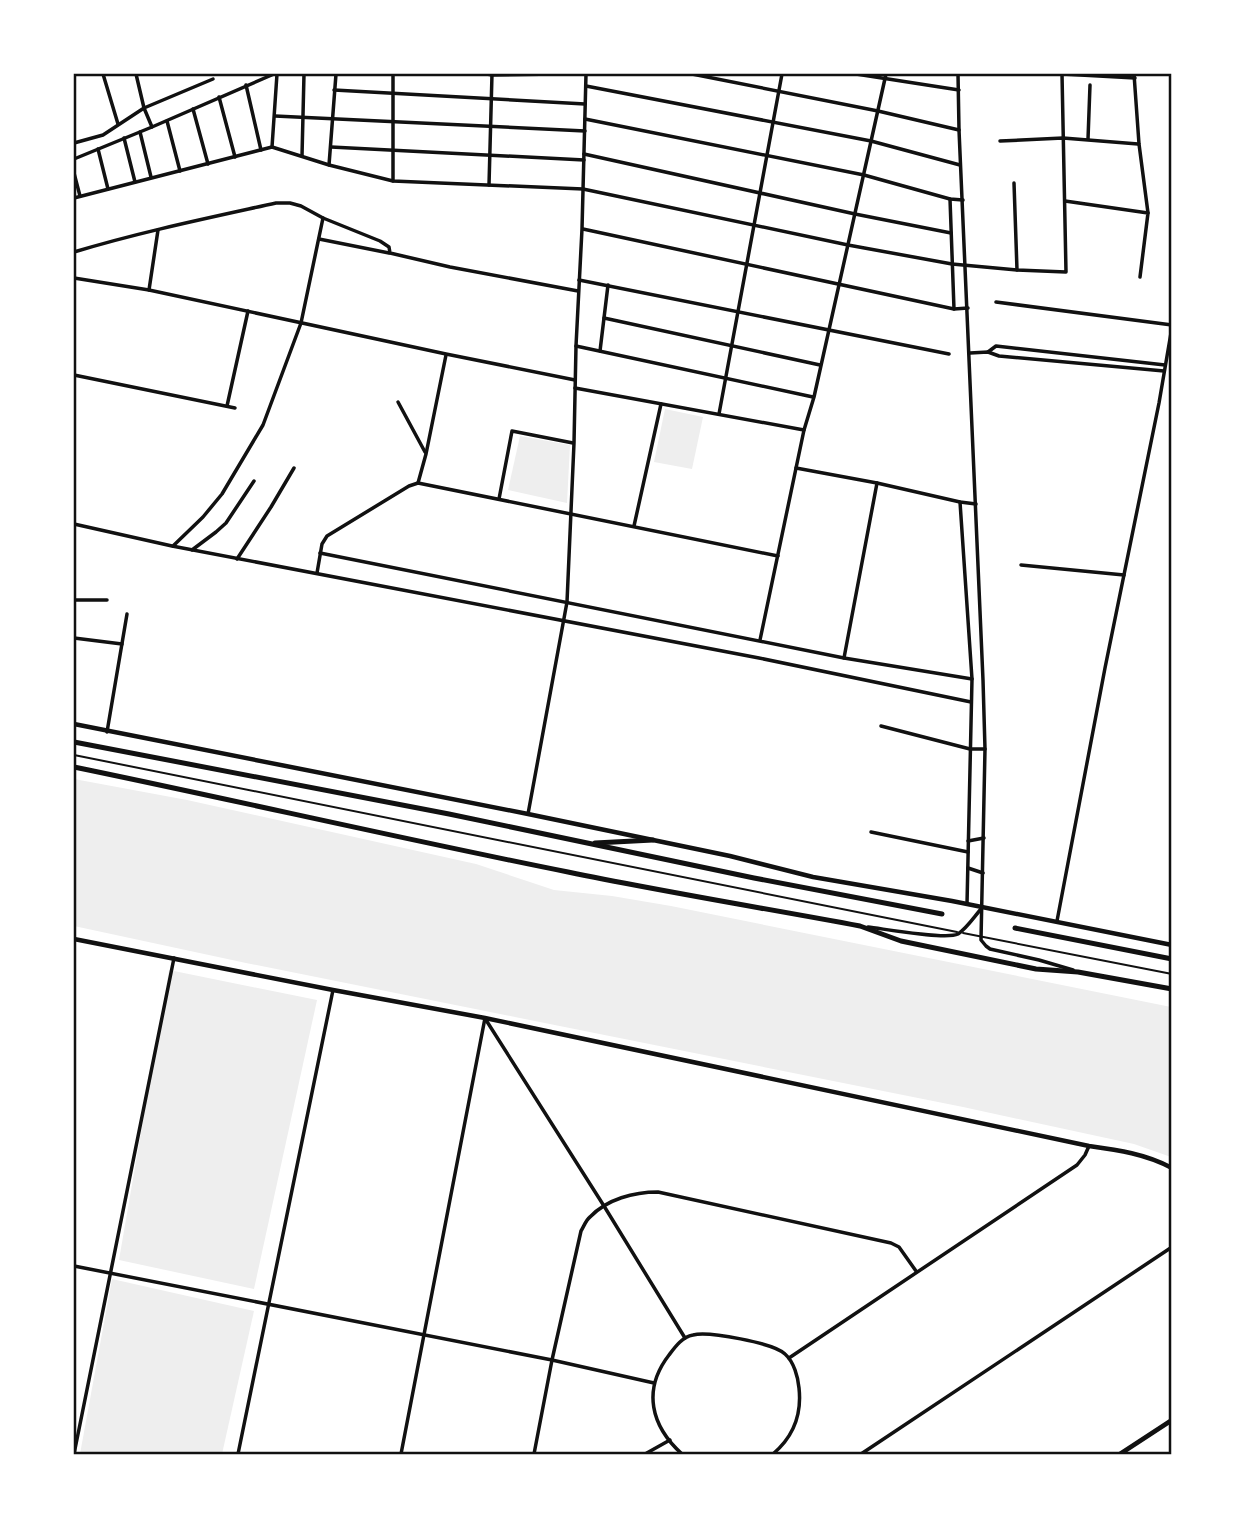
<svg xmlns="http://www.w3.org/2000/svg" width="1245" height="1528" font-family="Quicksand,sans-serif">
<rect width="100%" height="100%" fill="#fff"/>
<g fill="#eee">
<polygon points="665,409 703,417 692,469 654,462"/>
<polygon points="520,436 570,445 567,503 508,490"/>
<polygon points="74,779 187,800 476,864 554,890 612,896 671,906 1171,1007 1171,1157 1134,1144 963,1107 246,963 74,926"/>
<polygon points="169,970 317,1000 254,1289 119,1260"/>
<polygon points="112,1279 254,1311 222,1454 80,1454"/>
</g>
<g fill="none" stroke-linecap="round" stroke-linejoin="round">
<g stroke="#111" stroke-width="2">
<polyline points="74,755 957,932"/>
<polyline points="963,933 1172,974"/>
</g>
<g stroke="#111" stroke-width="3.5">
<polyline points="103,74 118,124"/>
<polyline points="136,74 144,108 152,127"/>
<polyline points="487,74 492,75 556,74"/>
<polyline points="692,74 878,111 959,130"/>
<polyline points="856,74 959,90"/>
<polyline points="958,74 959,130 983,680 985,749 981,940 986,946 990,949 1039,960 1073,970"/>
<polyline points="1062,74 1135,78"/>
<polyline points="1134,74 1139,144 1148,213"/>
<polyline points="246,85 261,150"/>
<polyline points="586,86 871,141 960,165"/>
<polyline points="334,90 585,104"/>
<polyline points="219,97 235,157"/>
<polyline points="193,109 208,164"/>
<polyline points="275,116 585,131"/>
<polyline points="585,119 864,175 950,199 963,200"/>
<polyline points="167,121 180,171"/>
<polyline points="140,132 151,177"/>
<polyline points="124,138 135,182"/>
<polyline points="1088,139 1090,85"/>
<polyline points="1000,141 1063,138 1138,144"/>
<polyline points="74,143 103,135 144,108 213,79"/>
<polyline points="272,147 277,74"/>
<polyline points="331,147 584,160"/>
<polyline points="98,149 108,189"/>
<polyline points="584,154 855,214 951,233"/>
<polyline points="302,156 304,74"/>
<polyline points="74,159 152,127 274,74"/>
<polyline points="329,165 336,74"/>
<polyline points="74,173 80,196"/>
<polyline points="393,181 393,74"/>
<polyline points="1014,183 1017,270"/>
<polyline points="489,185 492,74"/>
<polyline points="74,198 272,147 329,165 393,181 583,189 848,245 952,264 1017,270 1066,272 1062,74"/>
<polyline points="950,199 954,309"/>
<polyline points="1065,201 1148,213 1140,277"/>
<polyline points="583,229 954,309 968,308"/>
<polyline points="319,239 389,253"/>
<path d="M74 252C140 232 208 218 276 203H290L301 206 323 218 380 241 389 247 390 253 450 267 578 291"/>
<polyline points="74,278 149,290 446,354 575,380"/>
<polyline points="579,280 949,354"/>
<polyline points="149,290 158,230"/>
<polyline points="996,302 1172,325"/>
<polyline points="604,318 820,365"/>
<polyline points="576,346 813,397"/>
<polyline points="600,351 608,285"/>
<polyline points="988,352 996,346 1165,365"/>
<polyline points="970,353 988,352 999,356 1164,371"/>
<polyline points="74,375 235,408"/>
<polyline points="575,388 804,430"/>
<polyline points="398,402 425,452"/>
<polyline points="227,406 248,311"/>
<polyline points="719,414 782,74"/>
<polyline points="796,468 877,483 960,502 976,504"/>
<polyline points="418,483 426,454 446,355"/>
<polyline points="499,499 512,431 573,443"/>
<polyline points="960,502 972,679 967,904"/>
<polyline points="74,524 172,546 759,658 971,702"/>
<polyline points="634,526 661,404"/>
<polyline points="173,546 203,517 222,494 263,425 301,323 323,218"/>
<polyline points="192,550 216,532 226,523 254,481"/>
<polyline points="320,553 844,658 972,679"/>
<polyline points="237,559 271,507 294,468"/>
<polyline points="1021,565 1124,575"/>
<polyline points="317,573 322,544 327,536 409,486 418,483 778,556"/>
<polyline points="74,600 107,600"/>
<polyline points="74,638 122,644"/>
<polyline points="760,640 804,430 814,397 886,74"/>
<polyline points="844,658 877,483"/>
<polyline points="881,726 970,749 985,749"/>
<polyline points="107,732 127,614"/>
<polyline points="528,814 567,602 574,443 576,346 582,229 586,74"/>
<polyline points="871,832 968,852"/>
<polyline points="968,841 984,838"/>
<polyline points="968,868 983,873"/>
<polyline points="1057,921 1105,668 1159,403 1172,327"/>
<path d="M868 927C885 929 946 940 958 934 967 928 974 917 981 909"/>
<polyline points="486,1020 604,1206 685,1338"/>
<polyline points="74,1266 552,1360 654,1383"/>
<polyline points="789,1358 1077,1165 1085,1155 1089,1146"/>
<polyline points="74,1454 174,958"/>
<polyline points="238,1454 333,990"/>
<polyline points="401,1454 485,1018"/>
<path d="M534 1454 552 1360 581 1231C584 1226 586 1220 590 1217 607 1199 634 1192 658 1192L891 1243 899 1247 916 1271"/>
<polyline points="645,1454 670,1440"/>
<path d="M682 1454C651 1426 642 1390 669 1355 675 1347 682 1337 693 1335 708 1331 774 1343 785 1354 794 1362 798 1377 799 1388 802 1415 793 1437 773 1454"/>
<polyline points="861,1454 1172,1247"/>
</g>
<g stroke="#111" stroke-width="4.5">
<polyline points="74,724 528,814 730,856 813,877 952,901 1172,945"/>
<path d="M74 939 333 990 485 1018 1089 1146C1118 1150 1146 1154 1172 1168"/>
<polyline points="1120,1454 1172,1420"/>
</g>
<g stroke="#111" stroke-width="5">
<polyline points="74,742 449,814 754,878 942,914"/>
<path d="M74 767C239 801 402 839 568 872 665 892 763 908 860 926L901 941 1036 969 1078 972 1172 989"/>
<polyline points="595,843 653,840"/>
<polyline points="1015,928 1172,959"/>
</g>
</g>
<rect width="1245" height="1528" fill="none" stroke="#ffffff" stroke-width="150"/>
<rect x="75" y="75" width="1095" height="1378" fill="none" stroke="#111" stroke-width="2.5"/>
</svg>
